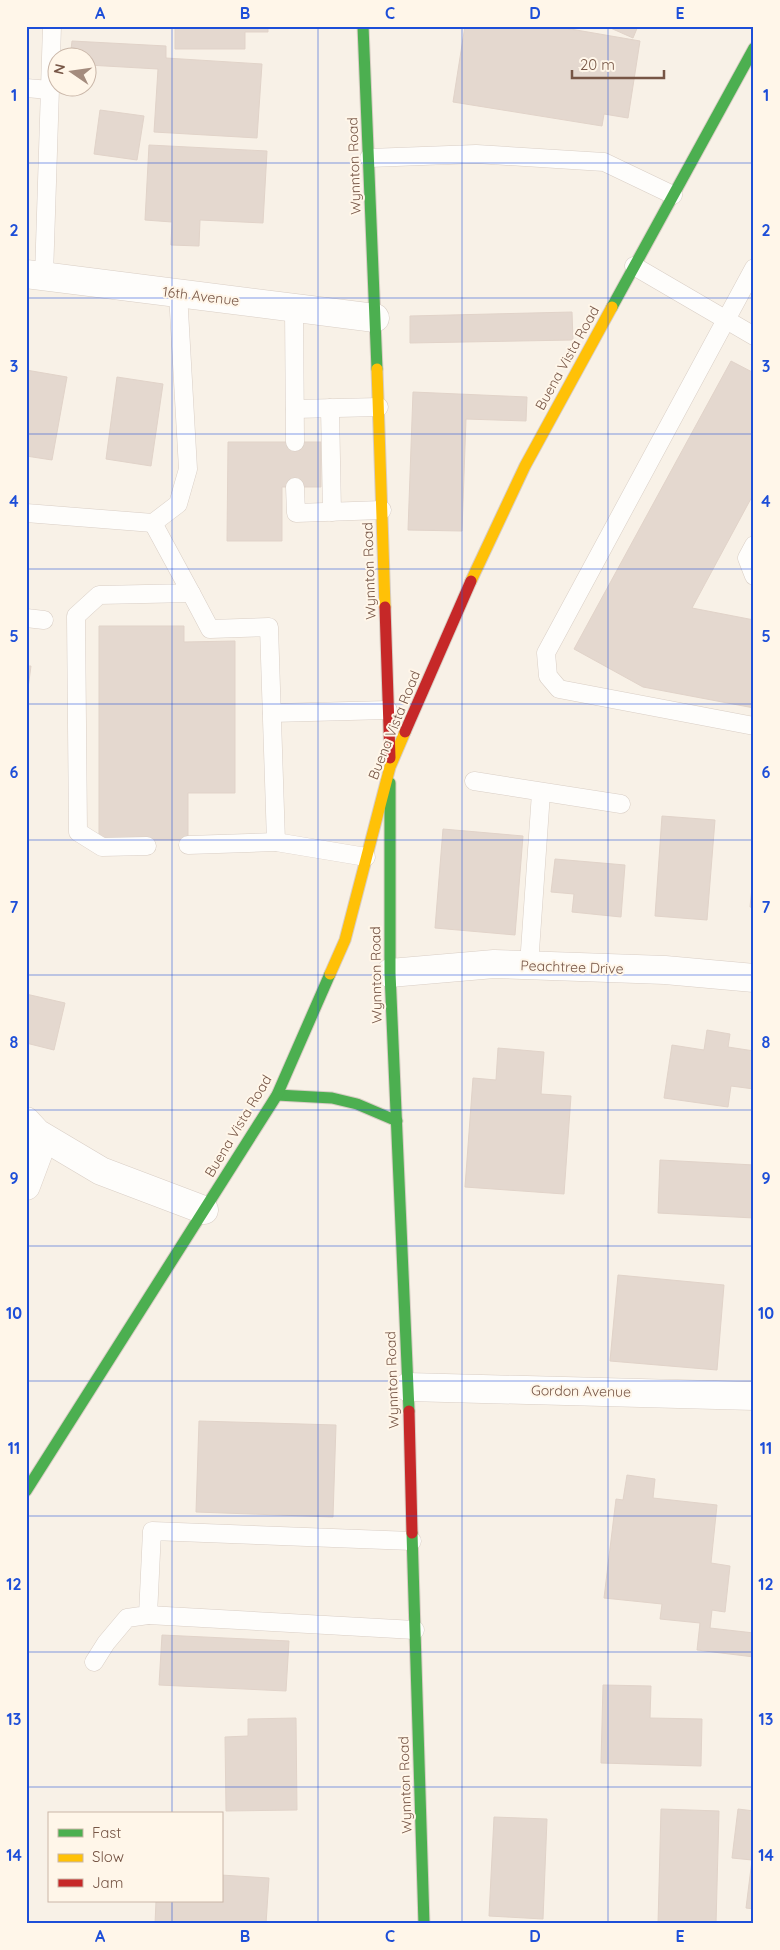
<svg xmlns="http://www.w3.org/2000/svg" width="780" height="1950" font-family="Quicksand,sans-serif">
<rect width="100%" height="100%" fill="#f8f1e7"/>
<g fill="#e4d8cf" stroke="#e1d3c9">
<polygon points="175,26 268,26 268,32 245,32 245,49 175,49"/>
<polygon points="465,26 553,26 640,41 628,118 604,114 602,126 453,102"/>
<polygon points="606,26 638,26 633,38"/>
<polygon points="72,41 166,46 166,58 262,64 257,138 154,132 158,69 88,65 88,58 70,58"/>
<polygon points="100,110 144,116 137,160 94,154"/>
<polygon points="149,145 267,151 263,223 200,220 199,246 171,245 172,222 145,220"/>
<polygon points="572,312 573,340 410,343 410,316"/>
<polygon points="731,361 754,373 754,493 692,608 754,620 754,708 643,687 574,649"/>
<polygon points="26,370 67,377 52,460 26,456"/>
<polygon points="117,377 163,384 151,466 106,459"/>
<polygon points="413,392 527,397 526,421 466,419 462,531 408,530"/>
<polygon points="228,442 321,442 321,487 282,487 282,541 227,541"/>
<polygon points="99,626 184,626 184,642 235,641 235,793 188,793 188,840 99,840"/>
<polygon points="26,666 31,666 26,703"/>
<polygon points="662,816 715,820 707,920 655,916"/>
<polygon points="443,829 523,836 515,935 435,928"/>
<polygon points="555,859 625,865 621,917 572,912 574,894 551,892"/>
<polygon points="754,868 754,908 750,907"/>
<polygon points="26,994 65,1003 54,1050 26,1043"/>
<polygon points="707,1030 730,1034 728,1047 754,1051 754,1089 731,1086 728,1107 664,1098 672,1045 704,1050"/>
<polygon points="498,1048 544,1052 541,1094 571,1096 564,1194 465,1187 473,1078 496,1080"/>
<polygon points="660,1160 754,1165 754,1218 658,1213"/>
<polygon points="618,1275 724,1285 717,1370 610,1361"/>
<polygon points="199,1421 336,1425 333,1517 196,1512"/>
<polygon points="627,1475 655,1479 653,1498 717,1505 711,1563 730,1566 725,1612 712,1610 710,1628 754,1633 754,1657 697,1650 700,1623 660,1619 662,1604 604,1598 616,1499 623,1500"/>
<polygon points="162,1635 289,1641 286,1691 159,1685"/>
<polygon points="603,1685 651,1686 650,1718 702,1719 701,1766 601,1763"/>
<polygon points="296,1718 297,1810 226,1811 225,1737 248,1736 248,1719"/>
<polygon points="661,1809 719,1811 716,1924 658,1924"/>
<polygon points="738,1809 754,1811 754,1909 746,1908 752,1860 732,1858"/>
<polygon points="494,1817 547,1819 543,1919 489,1916"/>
<polygon points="221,1875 269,1878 266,1924 155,1924 156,1901 221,1901"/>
</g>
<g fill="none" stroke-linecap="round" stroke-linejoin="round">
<defs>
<g id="lane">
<polyline points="26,88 50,90"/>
<polyline points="369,158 476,154 604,162 673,195"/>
<polyline points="634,266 754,336"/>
<polyline points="754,268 546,653 548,676 559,689 754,726"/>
<polyline points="44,276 52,26"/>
<polyline points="294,308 295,442"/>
<polyline points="330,408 332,512"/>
<polyline points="295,409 379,407"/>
<polyline points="295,487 296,513 382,510"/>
<polyline points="26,513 153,523 178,504 188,469 178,293"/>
<polyline points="754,545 747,558 754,576"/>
<polyline points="191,593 210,629 269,627 276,842"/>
<polyline points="26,618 44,620"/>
<polyline points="272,713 388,710"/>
<polyline points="474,781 621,804"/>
<polyline points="188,845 276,842 366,857"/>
<polyline points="147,846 102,847 78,832 76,616 99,595 191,593 153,523"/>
<polyline points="529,965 541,793"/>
<polyline points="148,1615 415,1630"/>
<polyline points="94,1662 106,1643 127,1618 148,1615 152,1531 412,1541"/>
</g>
<g id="street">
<polyline points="26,274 375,318"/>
<polyline points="390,973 494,964 665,970 754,978"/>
<polyline points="26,1121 37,1133 101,1171 204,1210"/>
<polyline points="26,1186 44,1138"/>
<polyline points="408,1387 754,1396"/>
</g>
<g id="fast">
<polyline points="363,26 377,369"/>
<polyline points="612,307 754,48"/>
<polyline points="390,783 390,973 409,1411"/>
<polyline points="277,1095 332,1098 357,1104 397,1121"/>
<polyline points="26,1491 277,1095 330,974"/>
<polyline points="412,1533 424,1924"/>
</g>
<g id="slow">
<polyline points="377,369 385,607"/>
<polyline points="471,581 525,466 612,307"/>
<polyline points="330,974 345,940 390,767 405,732"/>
</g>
<g id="jam">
<polyline points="385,607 390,758"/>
<polyline points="405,732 471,581"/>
<polyline points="409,1411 412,1533"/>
</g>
</defs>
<use href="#lane" stroke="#d9cec5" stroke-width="19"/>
<use href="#street" stroke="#d9cec5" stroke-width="29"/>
<use href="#fast" stroke="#d8cdc4" stroke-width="13"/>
<use href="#slow" stroke="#d8cdc4" stroke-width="13"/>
<use href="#jam" stroke="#d8cdc4" stroke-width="13"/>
<use href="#lane" stroke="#fefdfb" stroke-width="18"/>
<use href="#street" stroke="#fefdfb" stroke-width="28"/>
<use href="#fast" stroke="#4caf50" stroke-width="11"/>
<use href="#slow" stroke="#ffc107" stroke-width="11"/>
<use href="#jam" stroke="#c62828" stroke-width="11"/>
</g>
<path fill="none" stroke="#1d4ed8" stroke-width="1" stroke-opacity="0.55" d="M172 26V1814M318 26V1924M462 26V1924M608 26V1924M26 163H754M26 298H754M26 434H754M26 569H754M26 704H754M26 840H754M26 975H754M26 1110H754M26 1246H754M26 1381H754M26 1516H754M26 1652H754M26 1787H754M172 1901V1924"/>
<g text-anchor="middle" stroke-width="4" stroke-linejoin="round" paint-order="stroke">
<g font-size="14" fill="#775646" stroke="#fff6e9">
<text transform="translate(354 166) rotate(-92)" y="5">Wynnton Road</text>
<text transform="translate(201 296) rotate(7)" y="5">16th Avenue</text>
<text transform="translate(567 358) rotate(-61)" y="5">Buena Vista Road</text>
<text transform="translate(369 571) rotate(-92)" y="5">Wynnton Road</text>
<text transform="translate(394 725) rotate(-68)" y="5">Buena Vista Road</text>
<text transform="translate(572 967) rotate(2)" y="5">Peachtree Drive</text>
<text transform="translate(376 975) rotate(-91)" y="5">Wynnton Road</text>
<text transform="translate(238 1126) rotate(-59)" y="5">Buena Vista Road</text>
<text transform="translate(392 1380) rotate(-92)" y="5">Wynnton Road</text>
<text transform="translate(581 1391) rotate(1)" y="5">Gordon Avenue</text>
<text transform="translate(405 1785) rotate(-92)" y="5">Wynnton Road</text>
</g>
</g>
<rect width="780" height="1950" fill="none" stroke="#fff6e9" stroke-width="55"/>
<rect x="48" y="1812" width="175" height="90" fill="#fff6e9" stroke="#c9b6a8"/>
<rect x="58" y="1829" width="25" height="8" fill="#4caf50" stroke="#c9b6a8"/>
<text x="92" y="1838" font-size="15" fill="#775646">Fast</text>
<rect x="58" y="1854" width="25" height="8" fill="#ffc107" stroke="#c9b6a8"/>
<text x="92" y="1862" font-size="15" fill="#775646">Slow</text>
<rect x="58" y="1879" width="25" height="8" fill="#c62828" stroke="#c9b6a8"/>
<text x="92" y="1888" font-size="15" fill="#775646">Jam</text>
<g transform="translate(72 72) rotate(283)"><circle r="24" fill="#fff6e9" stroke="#c9b6a8"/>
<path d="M0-4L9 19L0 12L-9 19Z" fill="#a48c7e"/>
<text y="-8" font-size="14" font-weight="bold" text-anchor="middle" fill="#775646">N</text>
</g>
<path d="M572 70v8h92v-8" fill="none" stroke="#775646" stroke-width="2.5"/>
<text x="580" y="70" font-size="15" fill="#775646" stroke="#fff6e9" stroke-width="4" paint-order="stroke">20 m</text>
<rect x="28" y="28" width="724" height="1894" fill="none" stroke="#1d4ed8" stroke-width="2"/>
<g font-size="16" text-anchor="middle" font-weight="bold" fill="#1d4ed8">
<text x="100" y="19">A</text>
<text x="245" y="19">B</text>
<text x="390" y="19">C</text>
<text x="535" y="19">D</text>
<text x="680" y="19">E</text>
<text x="14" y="101">1</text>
<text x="766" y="101">1</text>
<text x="14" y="236">2</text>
<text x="766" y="236">2</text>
<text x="14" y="372">3</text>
<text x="766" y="372">3</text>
<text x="14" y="507">4</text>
<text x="766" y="507">4</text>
<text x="14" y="642">5</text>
<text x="766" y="642">5</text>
<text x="14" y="778">6</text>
<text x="766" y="778">6</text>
<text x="14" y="913">7</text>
<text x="766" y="913">7</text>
<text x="14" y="1048">8</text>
<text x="766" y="1048">8</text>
<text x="14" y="1184">9</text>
<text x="766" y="1184">9</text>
<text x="14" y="1319">10</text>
<text x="766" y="1319">10</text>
<text x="14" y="1454">11</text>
<text x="766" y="1454">11</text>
<text x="14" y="1590">12</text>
<text x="766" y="1590">12</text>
<text x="14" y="1725">13</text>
<text x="766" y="1725">13</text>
<text x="14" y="1861">14</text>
<text x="766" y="1861">14</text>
<text x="100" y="1942">A</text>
<text x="245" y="1942">B</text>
<text x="390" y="1942">C</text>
<text x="535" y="1942">D</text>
<text x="680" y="1942">E</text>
</g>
</svg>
